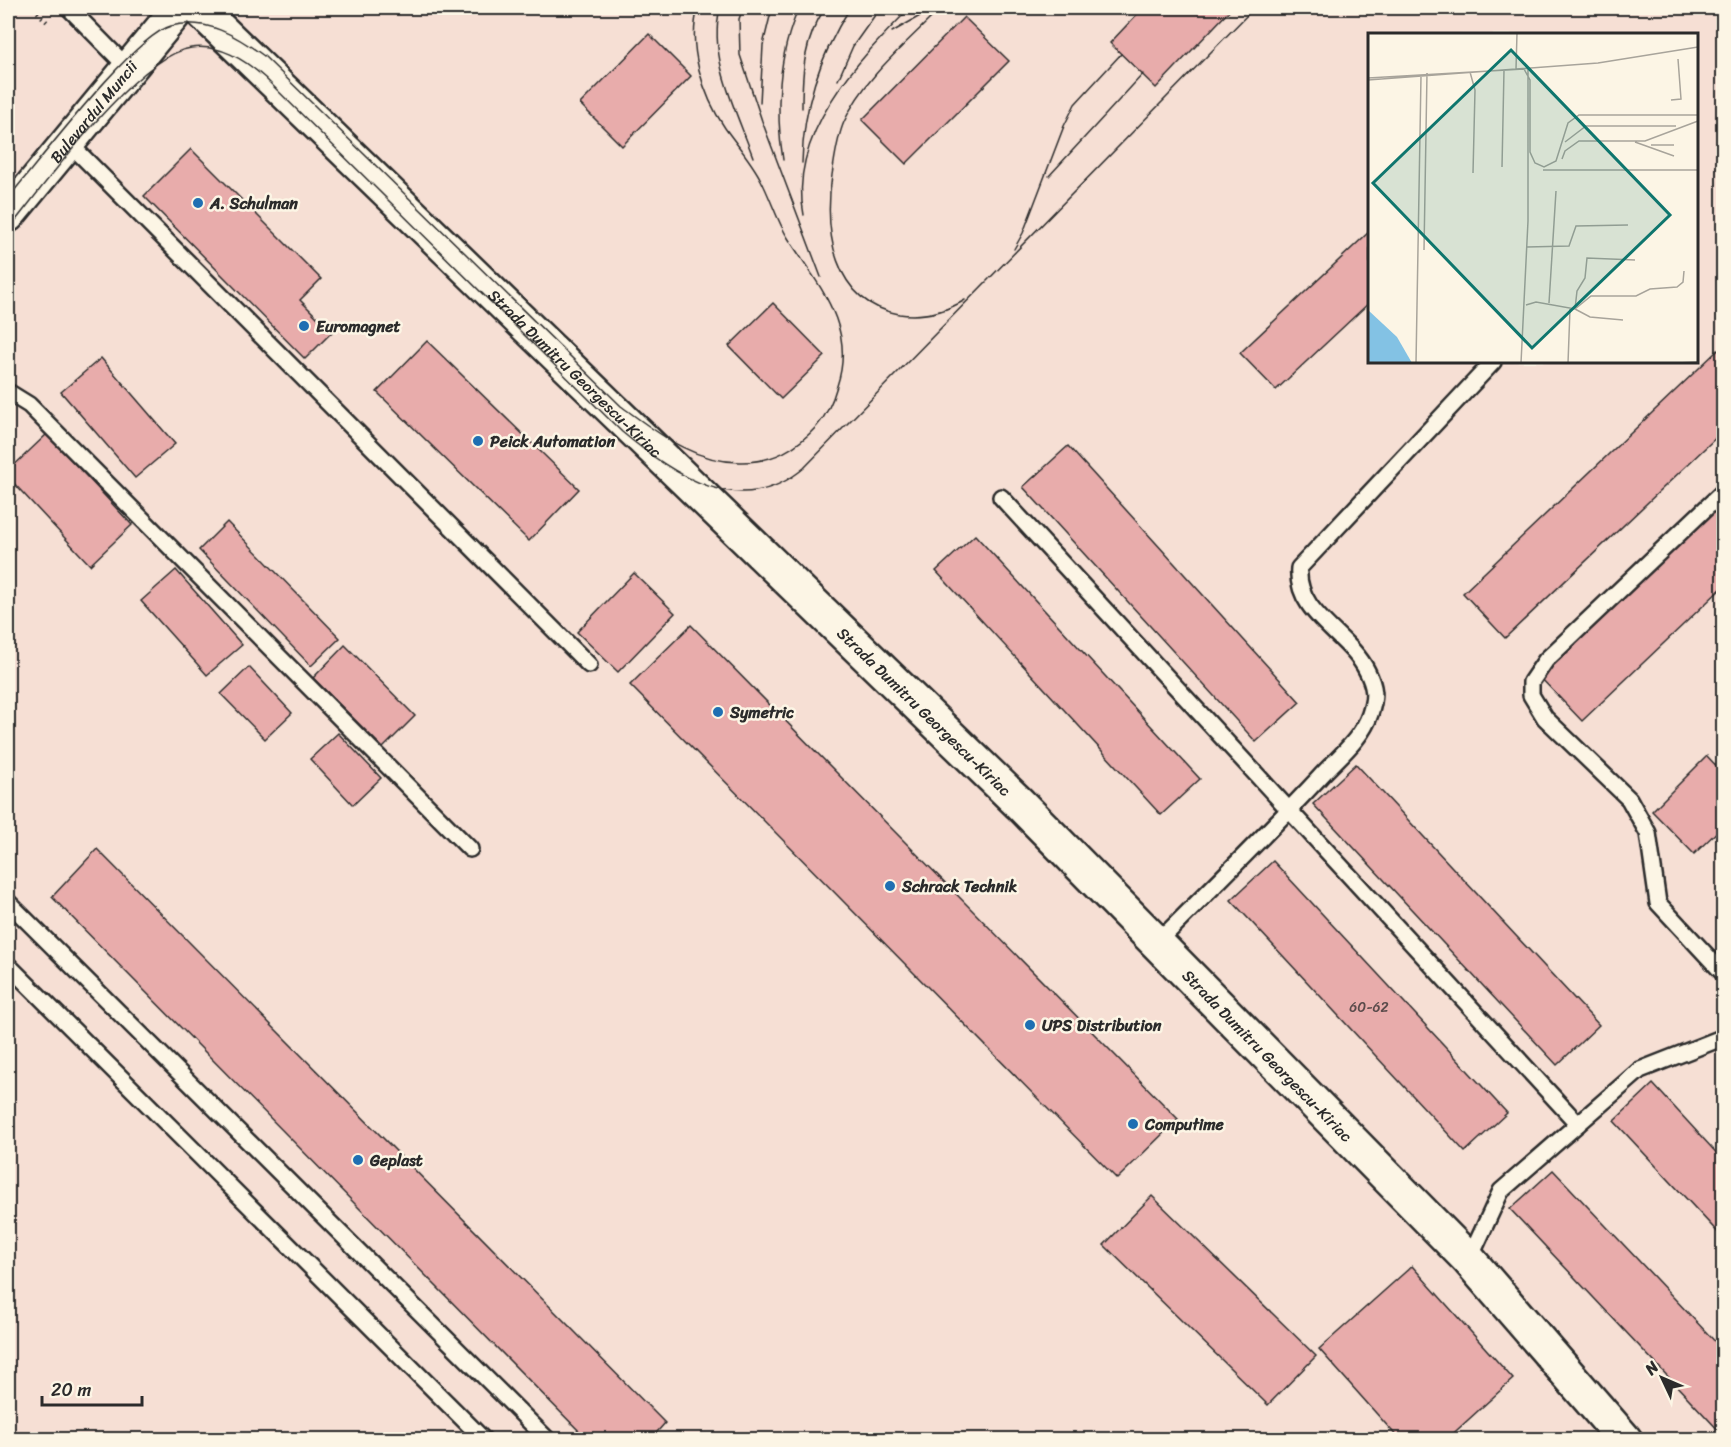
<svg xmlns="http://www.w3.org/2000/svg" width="1731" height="1447" font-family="Sriracha,sans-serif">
<rect width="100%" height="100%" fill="#fcf5e5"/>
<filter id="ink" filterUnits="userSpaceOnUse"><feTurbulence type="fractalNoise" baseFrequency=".0167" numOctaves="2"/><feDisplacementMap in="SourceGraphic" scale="12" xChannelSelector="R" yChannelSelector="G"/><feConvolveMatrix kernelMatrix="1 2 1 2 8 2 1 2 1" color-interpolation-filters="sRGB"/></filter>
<g filter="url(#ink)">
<path fill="#f6dfd4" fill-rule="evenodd" d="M8 8H1716L1724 25 1723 1439H8ZM1370 34H1696V362H1370Z"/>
<g fill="#e8acab" stroke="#2b2b2b" stroke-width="1.5">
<polygon points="1143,8 1232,8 1156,88 1110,43"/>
<polygon points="964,17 1009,61 906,164 862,120"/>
<polygon points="649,34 691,76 622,146 580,104"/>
<polygon points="191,149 321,279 300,300 332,332 305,359 144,196"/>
<polygon points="1370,231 1370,302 1276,390 1240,353"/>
<polygon points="773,303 825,356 781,399 729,346"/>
<polygon points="427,341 579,489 529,541 377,392"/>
<polygon points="1718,350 1724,356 1724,430 1505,638 1463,593"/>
<polygon points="101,358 175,444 135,478 61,392"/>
<polygon points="47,434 132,525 90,565 8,477 8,471"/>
<polygon points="1068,446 1300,702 1256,742 1023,487"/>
<polygon points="1724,498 1724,586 1582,721 1538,675"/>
<polygon points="227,522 340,638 311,666 199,550"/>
<polygon points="975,535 1200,779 1161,815 936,571"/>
<polygon points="176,570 242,645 207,675 141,601"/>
<polygon points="634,573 675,613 618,672 577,632"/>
<polygon points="691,625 1178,1119 1117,1179 630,685"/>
<polygon points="345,645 415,716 383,748 313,678"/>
<polygon points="249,667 292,713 265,739 221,694"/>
<polygon points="338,733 381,778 353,805 310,759"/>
<polygon points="1707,756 1724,774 1724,825 1694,854 1652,811"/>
<polygon points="1356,764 1599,1025 1557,1065 1313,804"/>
<polygon points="97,849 665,1423 650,1440 588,1440 52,897"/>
<polygon points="1273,861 1507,1113 1465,1152 1231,900"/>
<polygon points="1653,1084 1724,1161 1724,1239 1614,1121"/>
<polygon points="1553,1170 1724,1351 1724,1436 1510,1209"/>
<polygon points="1152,1196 1316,1356 1268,1405 1104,1245"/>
<polygon points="1412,1266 1513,1379 1446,1440 1400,1440 1319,1349"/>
</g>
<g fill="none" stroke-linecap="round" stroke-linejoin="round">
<defs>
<g id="service">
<polyline points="69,8 129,69"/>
<polyline points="68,142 589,665"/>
<polyline points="8,392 29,405 470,849"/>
<polyline points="1724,491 1546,660 1531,682 1531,695 1545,718 1629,799 1648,833 1658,903 1724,974"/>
<polyline points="1001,497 1578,1124"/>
<polyline points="8,902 548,1440"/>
<path d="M1155 945C1210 890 1266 835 1319 778 1336 759 1362 739 1370 714 1376 696 1375 687 1367 671 1349 634 1295 614 1299 568L1493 362"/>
<polyline points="8,965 484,1440"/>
<polyline points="1469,1260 1501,1191 1640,1070 1724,1037"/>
</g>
<g id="secondary">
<path id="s1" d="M198 8 1020 804 1469 1260 1625 1440"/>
</g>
<g id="primary">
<path id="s2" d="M8 215 179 8"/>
</g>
</defs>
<use href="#service" stroke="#2b2b2b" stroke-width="20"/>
<use href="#secondary" stroke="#2b2b2b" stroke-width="38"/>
<use href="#primary" stroke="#2b2b2b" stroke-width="38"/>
<polyline stroke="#2b2b2b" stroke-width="4" stroke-dasharray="1.5 4.5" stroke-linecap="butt" points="33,8 47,22"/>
<use href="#service" stroke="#fcf5e5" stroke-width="15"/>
<use href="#secondary" stroke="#fcf5e5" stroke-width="33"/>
<use href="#primary" stroke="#fcf5e5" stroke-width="33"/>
<g stroke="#2b2b2b" stroke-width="1.5">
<path d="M720 8C708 58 736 110 753 157"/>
<polyline points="743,8 739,19 740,55 762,121 821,277"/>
<path d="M941 8C908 42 864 77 844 122 837 138 835 157 832 175 824 230 832 302 899 314 922 317 945 312 965 300"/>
<polyline points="892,32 934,8"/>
<polyline points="838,80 853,46 880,8"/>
<polyline points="760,103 763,45 772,8"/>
<path d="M802 108C802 70 804 40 825 8"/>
<path d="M783 160C775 111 778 53 799 8"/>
<path d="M802 163C803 106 820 55 850 8"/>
<polyline points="1049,176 1143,74"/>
<path d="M8 198C38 163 133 36 171 26 206 17 237 36 264 56L621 406C658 433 694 463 742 462 773 462 796 449 817 426 826 416 833 400 837 386 857 327 818 285 788 238 777 221 771 199 761 180 752 162 737 145 725 128 703 96 687 46 698 8"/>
<path d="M804 215C787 135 859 59 910 8"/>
<path d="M8 230C44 186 137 55 191 48 220 44 244 59 265 78L622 432C675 476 741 521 804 468L1254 8"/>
<polyline points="1014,249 1023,233 1064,126 1075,104 1121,54"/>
</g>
</g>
</g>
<g fill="#1f6fb2" stroke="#fcf5e5" stroke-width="2">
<circle cx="198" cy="203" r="6"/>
<circle cx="304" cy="326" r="6"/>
<circle cx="478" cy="441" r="6"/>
<circle cx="718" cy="712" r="6"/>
<circle cx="890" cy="886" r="6"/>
<circle cx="1030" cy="1025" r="6"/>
<circle cx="1133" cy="1124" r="6"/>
<circle cx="358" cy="1160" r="6"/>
</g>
<g text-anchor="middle" stroke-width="5" stroke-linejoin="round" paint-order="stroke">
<g font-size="14" fill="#5a4b4b">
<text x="1369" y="1012">60-62</text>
</g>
<g font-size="16" fill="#2b2b2b" stroke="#fcf5e5">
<text dy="6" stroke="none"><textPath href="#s2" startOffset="134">Bulevardul Muncii</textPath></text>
<text dy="6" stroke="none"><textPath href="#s1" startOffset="525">Strada Dumitru Georgescu-Kiriac</textPath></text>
<text dy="6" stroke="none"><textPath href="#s1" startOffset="1011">Strada Dumitru Georgescu-Kiriac</textPath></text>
<text dy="6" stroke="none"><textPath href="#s1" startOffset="1497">Strada Dumitru Georgescu-Kiriac</textPath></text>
</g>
<g font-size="16" font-weight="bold" fill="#2b2b2b" stroke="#fcf5e5" text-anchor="start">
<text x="210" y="209">A. Schulman</text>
<text x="316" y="332">Euromagnet</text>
<text x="490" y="447">Peick Automation</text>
<text x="730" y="718">Symetric</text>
<text x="902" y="892">Schrack Technik</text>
<text x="1042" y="1031">UPS Distribution</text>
<text x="1145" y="1130">Computime</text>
<text x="370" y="1166">Geplast</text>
</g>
</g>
<g transform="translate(1368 33)">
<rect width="330" height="330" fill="#fcf5e5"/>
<path d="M0 277 29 304 44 330H0Z" fill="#83c2e4"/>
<path fill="none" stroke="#a8a49b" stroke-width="1.5" d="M148 36 149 0M102 39 107 57 105 140M0 45 156 36 162 47V119L167 130 176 134 188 128 200 90 211 82H330M0 47 230 30 330 14M303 67 313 66 310 26M197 109 218 93H308M267 109 306 123M283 112H306M194 126 197 118 211 108H277L330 88M134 134 136 37M175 137H330M159 214 201 213 208 193 260 192M56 217 59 40M181 270 188 158M158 272 168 269 207 276 223 263H268L282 256 309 254 315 249 316 238M255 287 222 284 207 276 209 258 217 245 219 225 267 227M48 330 53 43M153 330 160 188V35M200 330 202 276M309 330 330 329"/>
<path fill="#0f766e" fill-opacity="0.15" stroke="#0f766e" stroke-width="3" d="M143 17 302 182 164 315 5 150Z"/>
<rect width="330" height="330" fill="none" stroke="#2b2b2b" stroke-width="3"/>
</g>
<rect width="1731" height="1447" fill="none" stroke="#fcf5e5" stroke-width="30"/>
<rect x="15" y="15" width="1701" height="1417" fill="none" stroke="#2b2b2b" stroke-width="2" filter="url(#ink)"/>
<g transform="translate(1662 1378) rotate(314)" stroke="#fcf5e5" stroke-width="4.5" paint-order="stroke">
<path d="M0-4.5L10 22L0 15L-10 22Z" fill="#2b2b2b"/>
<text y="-9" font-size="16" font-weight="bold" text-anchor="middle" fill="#2b2b2b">N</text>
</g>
<path d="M42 1396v9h100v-9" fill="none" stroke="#2b2b2b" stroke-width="3"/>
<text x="51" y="1396" font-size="18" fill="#2b2b2b" stroke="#fcf5e5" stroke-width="4.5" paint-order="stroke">20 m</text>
</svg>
